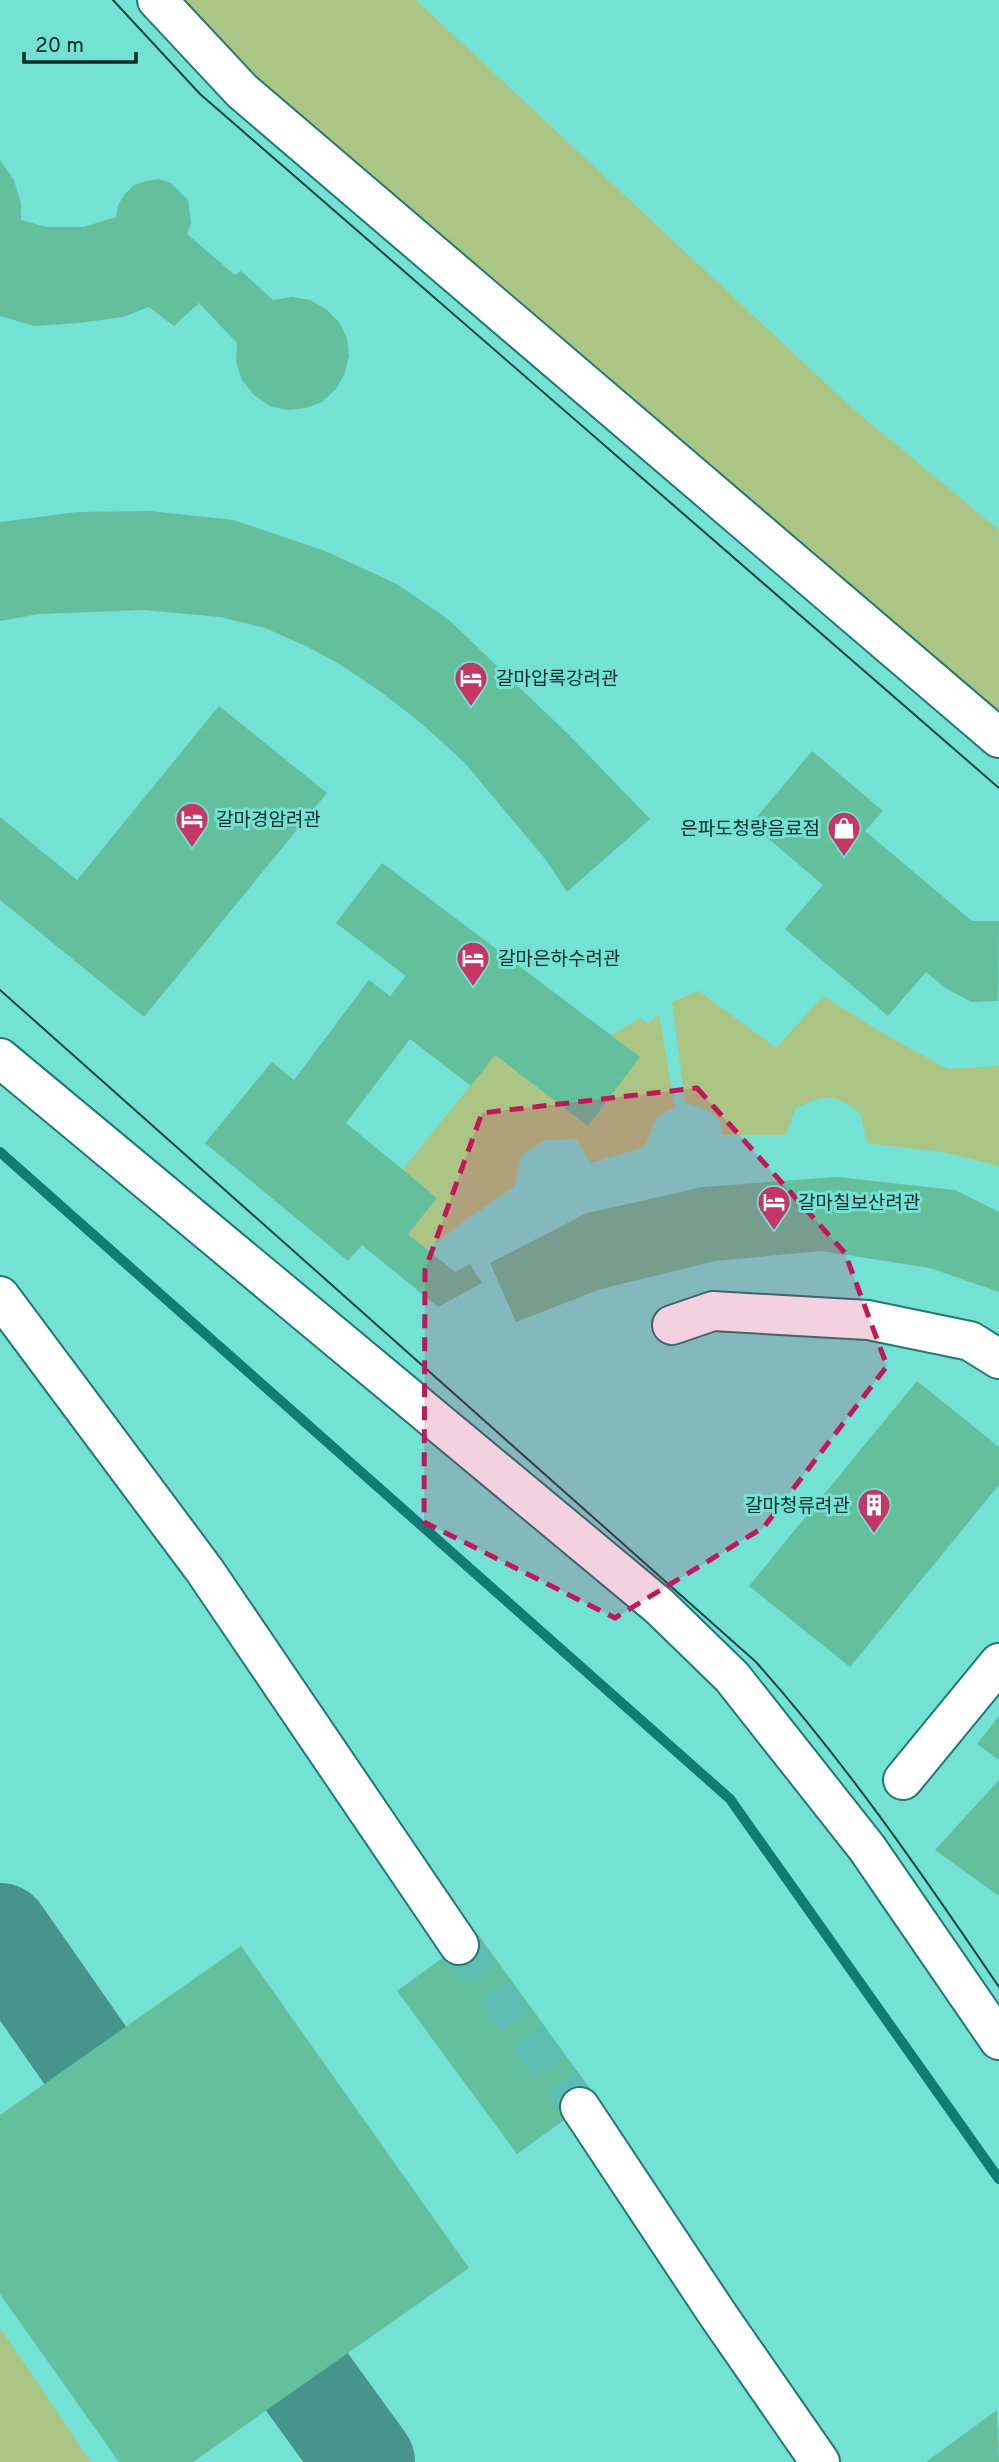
<svg xmlns="http://www.w3.org/2000/svg" width="999" height="2462" font-family="Overpass,'Noto Sans KR',sans-serif">
<rect width="100%" height="100%" fill="#74e1d5"/>
<g fill="#abc584">
<polygon points="157,0 416,0 852,408 999,530 999,712 242,91"/>
<path d="M699 991 776 1048 823 996 884 1034 948 1069 999 1066V1166L943 1152 867 1143 860 1113C834 1093 824 1094 795 1109L786 1135H723C723 1113 703 1108 685 1103L672 1002Z"/>
<polygon points="659,1014 675,1107 656,1118 645,1147 591,1163 576,1139 545,1140 521,1156 514,1187 463,1222 412,1262 353,1231 495,1055 588,1126 639,1057 611,1035 641,1018 648,1024"/>
<polygon points="0,2328 91,2462 0,2462"/>
</g>
<g fill="none" stroke-linecap="round" stroke-linejoin="round">
<polyline stroke="#127c74" stroke-width="10" points="0,1152 730,1799 999,2179"/>
<g stroke="#46948b" stroke-width="100">
<polyline points="0,1933 85,2055"/>
<polyline points="307,2382 365,2462"/>
</g>
</g>
<g fill="#64bf9c">
<polygon points="0,160 14,180 21,204 21,220 46,227 84,227 116,217 118,205 125,194 134,185 146,181 159,179 171,183 188,200 191,223 187,234 235,275 241,271 273,300 292,297 310,300 326,309 339,322 347,338 349,356 345,373 336,389 322,402 306,408 287,410 270,406 254,395 242,380 236,362 237,343 199,303 174,326 149,307 123,317 79,323 34,326 0,316"/>
<polygon points="150,511 233,520 325,551 397,584 449,620 571,737 650,819 567,892 546,860 464,762 422,724 381,692 341,665 308,647 265,628 220,617 144,610 39,614 0,621 0,522 77,512"/>
<polygon points="219,706 327,793 144,1017 0,900 0,817 77,880"/>
<polygon points="812,751 883,811 865,831 972,921 999,921 998,1001 972,1002 945,988 926,972 888,1016 785,929 823,885 751,824"/>
<polygon points="382,863 640,1057 588,1126 495,1055 471,1086 410,1039 346,1123 437,1198 408,1234 455,1272 470,1264 482,1283 438,1307 362,1245 348,1261 205,1143 272,1062 294,1080 369,980 390,996 406,976 336,923"/>
<polygon points="837,1177 955,1190 999,1212 999,1292 930,1268 821,1251 715,1261 601,1289 516,1322 490,1263 587,1213 703,1187"/>
<polygon points="917,1381 999,1447 999,1485 850,1667 749,1586"/>
<polygon points="999,1716 999,1760 977,1744"/>
<polygon points="999,1780 999,1896 935,1850"/>
<polygon points="477,1933 596,2097 517,2154 397,1991"/>
<polygon points="241,1946 469,2268 193,2462 119,2462 0,2294 0,2115"/>
<polygon points="997,2410 999,2462 926,2462"/>
</g>
<g fill="none" stroke-linecap="round" stroke-linejoin="round">
<polyline stroke="#5ebdb2" stroke-width="38" stroke-dasharray="38 19" stroke-linecap="butt" points="459,1945 580,2107"/>
<defs>
<g id="minor">
<polyline points="157,0 242,91 999,738"/>
<polyline points="0,1058 659,1606 732,1677 867,1848 999,2040"/>
<polyline points="0,1296 205,1571 459,1945"/>
<polyline points="672,1325 713,1311 868,1320 970,1341 999,1359"/>
<polyline points="903,1780 999,1663"/>
<polyline points="580,2107 718,2315 820,2462"/>
</g>
</defs>
<use href="#minor" stroke="#217971" stroke-width="42"/>
<use href="#minor" stroke="#fff" stroke-width="38"/>
<g stroke="#174641" stroke-width="2">
<polyline points="113,0 200,94 999,788"/>
<path d="M0 990 756 1662C846 1763 923 1875 999 1987"/>
</g>
</g>
<path fill="#c2185b" fill-opacity="0.2" stroke="#c2185b" stroke-width="5" stroke-dasharray="14 9" stroke-linejoin="round" d="M697 1088 845 1253 887 1366 764 1527 615 1618 424 1522 425 1270 482 1113Z"/>
<defs>
<symbol id="hotel-pin" viewBox="-11 -11 22 30"><path d="M0 17L-7.5 6A9.5 9.5 0 1 1 7.5 6Z" fill="#c43663" stroke="#74e1d5"/><path d="M-6-4.5h1.5V1H6V5H4.5V3h-9V5H-6ZM-4 0a1.8 1.8 0 1 1 3.6 0ZM.5 0V-2.5h3Q6-2.5 6 0Z" fill="#fff"/></symbol>
<symbol id="shop-pin" viewBox="-11 -11 22 30"><path d="M0 17L-7.5 6A9.5 9.5 0 1 1 7.5 6Z" fill="#c43663" stroke="#74e1d5"/><path d="M-5-2.5h2.3a2.7 3.5 0 0 1 5.4 0H5L5.5 6h-11ZM-1.5-2.5h3a1.5 2.3 0 0 0-3 0Z" fill="#fff"/></symbol>
<symbol id="building-pin" viewBox="-11 -11 22 30"><path d="M0 17L-7.5 6A9.5 9.5 0 1 1 7.5 6Z" fill="#c43663" stroke="#74e1d5"/><path d="M-4-6H4V6H1V3H-1V6H-4ZM-2.5-4.3h1.7v1.8h-1.7ZM.8-4.3h1.7v1.8H.8ZM-2.5-1h1.7V.8h-1.7ZM.8-1h1.7V.8H.8Z" fill="#fff"/></symbol>
</defs>
<g fill-rule="evenodd">
<use href="#hotel-pin" x="452" y="659" width="38" height="52"/>
<use href="#hotel-pin" x="173" y="800" width="38" height="52"/>
<use href="#shop-pin" x="825" y="809" width="38" height="52"/>
<use href="#hotel-pin" x="454" y="939" width="38" height="52"/>
<use href="#hotel-pin" x="755" y="1183" width="38" height="52"/>
<use href="#building-pin" x="855" y="1486" width="38" height="52"/>
</g>
<g text-anchor="middle" stroke-width="6" stroke-linejoin="round" paint-order="stroke">
<g font-size="19" fill="#072b28" stroke="#74e1d5" text-anchor="start">
<text x="496" y="685">갈마압록강려관</text>
<text x="216" y="826">갈마경암려관</text>
<text x="820" y="835" text-anchor="end">은파도청량음료점</text>
<text x="498" y="965">갈마은하수려관</text>
<text x="798" y="1209">갈마칠보산려관</text>
<text x="850" y="1512" text-anchor="end">갈마청류려관</text>
</g>
</g>
<path d="M24 52v10h112v-10" fill="none" stroke="#072b28" stroke-width="3.5"/>
<text x="35" y="52" font-size="21" fill="#072b28" stroke="#74e1d5" stroke-width="5" paint-order="stroke">20 m</text>
</svg>
